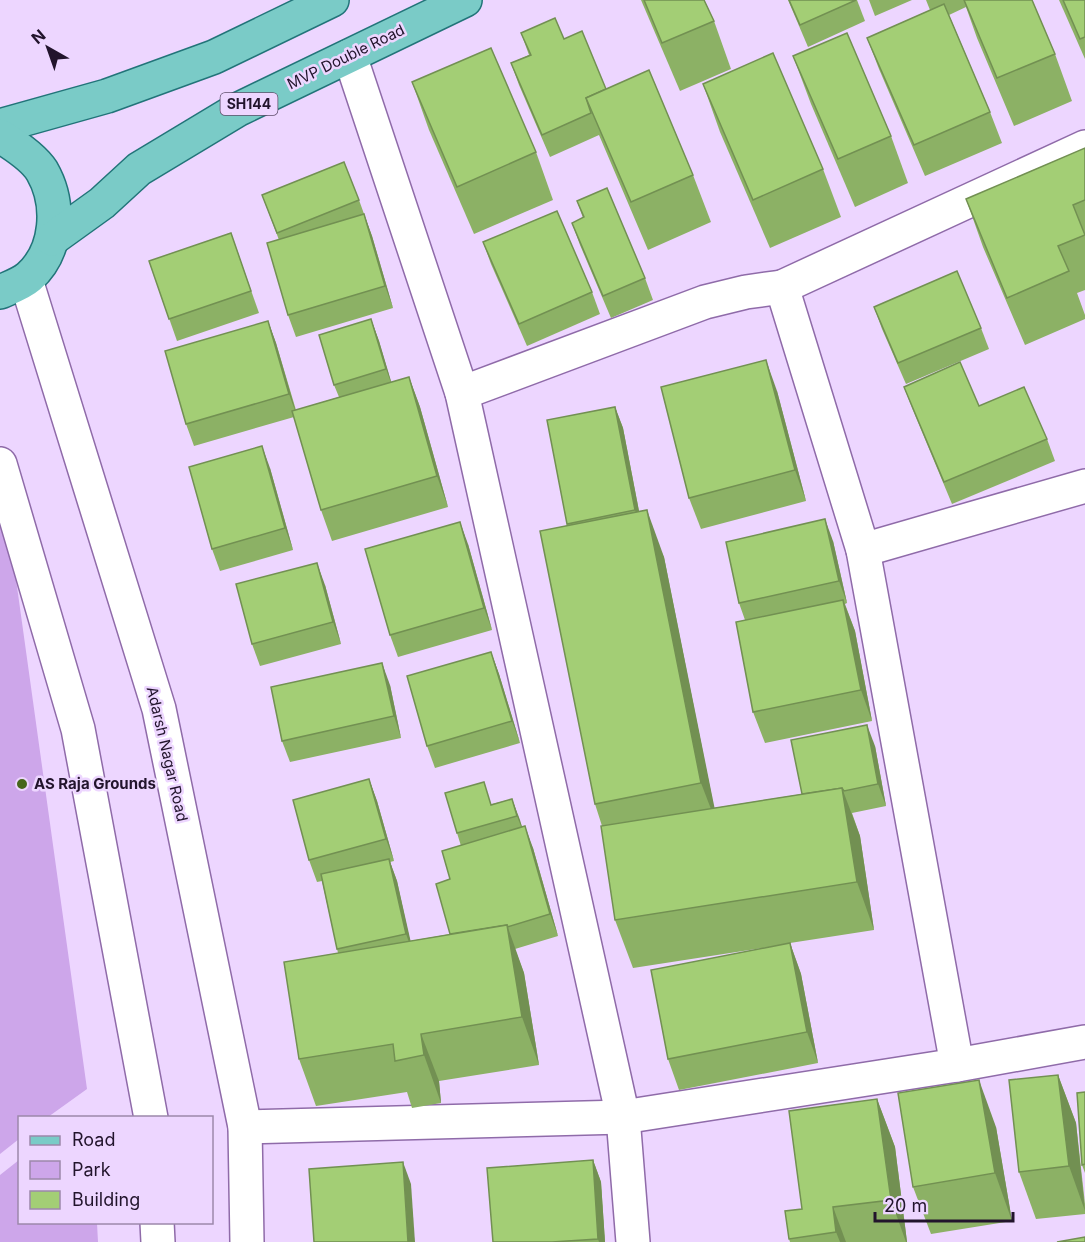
<svg xmlns="http://www.w3.org/2000/svg" width="1085" height="1242" font-family="Inter,sans-serif">
<rect width="100%" height="100%" fill="#edd6ff"/>
<g fill="#cda6ea">
<polygon points="0,478 2,479 87,1089 48,1117 20,1118 19,1139 0,1154"/>
<polygon points="19,1160 20,1222 97,1223 98,1242 0,1242 0,1175"/>
</g>
<g fill="none" stroke-linecap="round" stroke-linejoin="round">
<defs>
<g id="street">
<polyline points="350,56 462,393 623,1117 633,1242"/>
<polyline points="462,393 705,302 746,292 782,287"/>
<polyline points="863,550 1085,486"/>
<polyline points="957,1065 863,550 782,287 1085,147"/>
<polyline points="245,1127 623,1117 957,1065 1085,1042"/>
</g>
<g id="secondary">
<polyline points="26,280 159,709 245,1127 247,1242"/>
<polyline points="0,464 78,729 151,1118"/>
<polyline points="157,1222 158,1242"/>
</g>
<g id="primary">
<polyline points="0,126 107,96 214,57 332,0"/>
<path d="M0 136C13 144 34 158 42 171 61 204 58 251 29 277 21 284 9 288 0 292"/>
<polyline points="52,239 102,203 139,169 237,110 465,0"/>
</g>
</defs>
<use href="#street" stroke="#8f6ba9" stroke-width="36"/>
<use href="#secondary" stroke="#8f6ba9" stroke-width="36"/>
<use href="#primary" stroke="#227479" stroke-width="36"/>
<use href="#street" stroke="#fff" stroke-width="33"/>
<use href="#secondary" stroke="#fff" stroke-width="33"/>
<use href="#primary" stroke="#7acbc7" stroke-width="33"/>
</g>
<g fill="#8cb165">
<polygon points="641,0 704,0 714,21 731,69 680,91"/>
<polygon points="788,0 857,0 865,21 808,47"/>
<polygon points="869,0 912,0 875,16"/>
<polygon points="926,0 1032,0 1055,54 1072,101 1014,126 977,38 966,7 949,15 990,112 1002,143 925,176 879,69 867,38 930,10"/>
<polygon points="1059,0 1085,0 1085,59"/>
<polygon points="521,33 564,39 606,89 693,175 711,222 648,250 599,135 550,157 519,85 511,63 529,55"/>
<polygon points="793,56 891,136 908,183 855,207 811,104"/>
<polygon points="412,82 536,152 553,200 474,234 429,130"/>
<polygon points="703,84 823,169 841,217 770,248 720,132"/>
<polygon points="1085,148 1085,290 1077,293 1085,315 1085,319 1025,345 983,247 966,199"/>
<polygon points="262,195 359,200 372,236 393,308 296,337 288,315 279,240"/>
<polygon points="577,201 645,278 653,300 611,318 580,245 572,223 583,218"/>
<polygon points="231,233 259,313 177,341 149,261"/>
<polygon points="483,242 592,292 600,314 527,346 491,264"/>
<polygon points="874,307 981,328 989,349 906,384 882,329"/>
<polygon points="371,319 379,341 391,382 409,377 420,407 448,507 332,541 321,510 294,417 194,446 186,424 268,321 276,343 296,410 339,397 334,385"/>
<polygon points="904,387 979,406 1047,439 1055,461 952,504 912,408"/>
<polygon points="777,391 806,501 701,529 689,498"/>
<polygon points="615,407 623,428 639,511 664,557 714,808 802,794 875,746 886,806 852,813 860,836 874,930 790,943 801,974 818,1063 679,1090 668,1059 789,944 633,968 615,920 602,826 595,804 567,524"/>
<polygon points="270,468 293,550 220,571 212,549"/>
<polygon points="833,541 847,603 845,604 855,631 872,721 765,743 753,712 745,620 739,603"/>
<polygon points="468,544 492,630 398,657 390,635"/>
<polygon points="325,585 341,644 260,666 252,644"/>
<polygon points="491,652 499,674 520,743 435,768 427,746"/>
<polygon points="390,685 401,738 290,762 282,741"/>
<polygon points="369,779 377,801 394,861 390,862 397,881 410,941 450,934 450,879 461,846 457,833 492,804 512,799 522,827 533,848 558,936 515,949 524,973 539,1065 439,1081 441,1103 412,1108 407,1092 316,1106 299,1059 338,953 322,881 317,882 309,860"/>
<polygon points="1058,1075 1076,1123 1085,1204 1085,1214 1036,1219 1019,1172"/>
<polygon points="1085,1092 1085,1173 1082,1165"/>
<polygon points="877,1099 895,1147 907,1242 790,1242 789,1239 802,1209"/>
<polygon points="996,1127 1012,1221 931,1234 913,1187"/>
<polygon points="593,1160 601,1182 605,1242 493,1242"/>
</g>
<g fill="#729052">
<polygon points="364,214 372,236 393,308 385,286"/>
<polygon points="371,319 379,341 394,391 386,369"/>
<polygon points="268,321 276,343 297,416 289,394"/>
<polygon points="766,360 777,391 806,501 795,470"/>
<polygon points="409,377 420,407 448,507 437,476"/>
<polygon points="615,407 623,428 643,532 635,510"/>
<polygon points="262,446 270,468 293,550 285,528"/>
<polygon points="647,510 664,557 719,830 701,783"/>
<polygon points="825,519 833,541 847,603 839,581"/>
<polygon points="460,522 468,544 492,630 484,608"/>
<polygon points="317,563 325,585 341,644 333,622"/>
<polygon points="843,600 855,631 872,721 861,690"/>
<polygon points="491,652 499,674 520,743 512,721"/>
<polygon points="382,663 390,685 401,738 394,716"/>
<polygon points="867,725 875,746 886,806 878,784"/>
<polygon points="369,779 377,801 394,861 386,839"/>
<polygon points="842,788 860,836 874,930 857,882"/>
<polygon points="512,799 520,820 525,837 517,816"/>
<polygon points="525,826 533,848 558,936 550,914"/>
<polygon points="389,859 397,881 414,956 406,934"/>
<polygon points="507,925 524,973 539,1065 522,1017"/>
<polygon points="790,943 801,974 818,1063 807,1032"/>
<polygon points="421,1034 439,1081 441,1103 424,1055"/>
<polygon points="1058,1075 1076,1123 1085,1211 1069,1166"/>
<polygon points="979,1080 996,1127 1012,1221 995,1173"/>
<polygon points="877,1099 895,1147 907,1242 906,1242 891,1200"/>
<polygon points="593,1160 601,1182 605,1242 599,1242 598,1239"/>
<polygon points="403,1162 411,1184 415,1242 408,1242"/>
<polygon points="833,1207 846,1242 840,1242 836,1232"/>
</g>
<g fill="#a3ce75" stroke="#729052" stroke-width="1.5">
<polygon points="644,0 704,0 714,21 662,43"/>
<polygon points="789,0 856,0 800,25"/>
<polygon points="964,0 1032,0 1055,54 997,78"/>
<polygon points="1063,0 1085,0 1085,37 1080,39"/>
<polygon points="944,4 990,112 914,145 867,38"/>
<polygon points="555,18 564,39 582,31 606,89 586,98 591,113 542,135 511,63 531,55 521,33"/>
<polygon points="847,33 891,136 838,159 793,56"/>
<polygon points="491,48 536,152 457,187 412,82"/>
<polygon points="773,53 823,169 753,200 703,84"/>
<polygon points="649,70 693,175 631,202 586,98"/>
<polygon points="1085,148 1085,200 1073,205 1085,235 1058,246 1069,271 1007,298 966,199"/>
<polygon points="344,162 359,200 277,233 262,195"/>
<polygon points="607,188 645,278 603,296 572,223 584,217 577,201"/>
<polygon points="557,211 592,292 519,324 483,242"/>
<polygon points="364,214 385,286 288,315 267,243"/>
<polygon points="231,233 251,291 169,319 149,261"/>
<polygon points="957,271 981,328 898,363 874,307"/>
<polygon points="371,319 386,369 334,385 319,335"/>
<polygon points="268,321 289,394 186,424 165,351"/>
<polygon points="766,360 795,470 689,498 661,387"/>
<polygon points="960,362 979,406 1024,387 1047,439 944,482 904,387"/>
<polygon points="409,377 437,476 321,510 292,411"/>
<polygon points="615,407 635,510 567,524 547,420"/>
<polygon points="262,446 285,528 212,549 189,467"/>
<polygon points="647,510 701,783 595,804 540,531"/>
<polygon points="825,519 839,581 739,603 726,542"/>
<polygon points="460,522 484,608 390,635 365,549"/>
<polygon points="317,563 333,622 252,644 236,584"/>
<polygon points="843,600 861,690 753,712 736,622"/>
<polygon points="491,652 512,721 427,746 407,676"/>
<polygon points="382,663 394,716 282,741 271,687"/>
<polygon points="867,725 878,784 844,791 842,788 802,794 791,740"/>
<polygon points="369,779 386,839 309,860 293,800"/>
<polygon points="484,782 491,805 512,799 517,816 457,833 445,793"/>
<polygon points="842,788 857,882 615,920 601,826"/>
<polygon points="525,826 550,914 507,927 507,925 450,934 436,884 450,879 442,851"/>
<polygon points="389,859 406,934 337,949 321,874"/>
<polygon points="507,925 522,1017 421,1034 424,1055 395,1061 393,1044 299,1059 284,962"/>
<polygon points="790,943 807,1032 668,1059 651,970"/>
<polygon points="1058,1075 1069,1166 1019,1172 1009,1080"/>
<polygon points="979,1080 995,1173 913,1187 898,1093"/>
<polygon points="1085,1092 1085,1164 1082,1165 1077,1093"/>
<polygon points="877,1099 891,1200 833,1207 836,1232 789,1239 785,1211 802,1209 789,1111"/>
<polygon points="593,1160 598,1239 552,1242 493,1242 487,1168"/>
<polygon points="403,1162 408,1242 314,1242 309,1169"/>
<polygon points="1085,1237 1085,1242 1057,1242"/>
</g>
<circle fill="#46661b" stroke="#edd6ff" stroke-width="2" cx="22" cy="784" r="6"/>
<g text-anchor="middle" stroke-width="5" stroke-linejoin="round" paint-order="stroke">
<rect fill="#edd6ff" stroke="#5f4e6b" stroke-width="1.5" x="220.5" y="93" width="57" height="22" rx="4.5"/>
<g font-size="14" font-weight="bold" fill="#22142c">
<text x="249" y="109">SH144</text>
</g>
<g font-size="15" fill="#22142c" stroke="#edd6ff">
<text transform="translate(346 57) rotate(-26)" y="5">MVP Double Road</text>
<text transform="translate(167 754) rotate(77)" y="5">Adarsh Nagar Road</text>
</g>
<g font-size="15" font-weight="bold" fill="#22142c" stroke="#edd6ff" text-anchor="start">
<text x="34" y="789">AS Raja Grounds</text>
</g>
</g>
<rect x="18" y="1116" width="195" height="108" fill="#edd6ff" stroke="#9c88ab" stroke-width="1.5"/>
<rect x="30" y="1136" width="30" height="9" fill="#7acbc7" stroke="#9c88ab" stroke-width="1.5"/>
<text x="72" y="1146" font-size="18" fill="#22142c">Road</text>
<rect x="30" y="1161" width="30" height="18" fill="#cda6ea" stroke="#9c88ab" stroke-width="1.5"/>
<text x="72" y="1176" font-size="18" fill="#22142c">Park</text>
<rect x="30" y="1191" width="30" height="18" fill="#a3ce75" stroke="#9c88ab" stroke-width="1.5"/>
<text x="72" y="1206" font-size="18" fill="#22142c">Building</text>
<g transform="translate(48 48) rotate(320)" stroke="#edd6ff" stroke-width="4.5" paint-order="stroke">
<path d="M0-4.5L10 22L0 15L-10 22Z" fill="#22142c"/>
<text y="-9" font-size="16" font-weight="bold" text-anchor="middle" fill="#22142c">N</text>
</g>
<path d="M875 1212v9h138v-9" fill="none" stroke="#22142c" stroke-width="3"/>
<text x="884" y="1212" font-size="18" fill="#22142c" stroke="#edd6ff" stroke-width="4.5" paint-order="stroke">20 m</text>
</svg>
